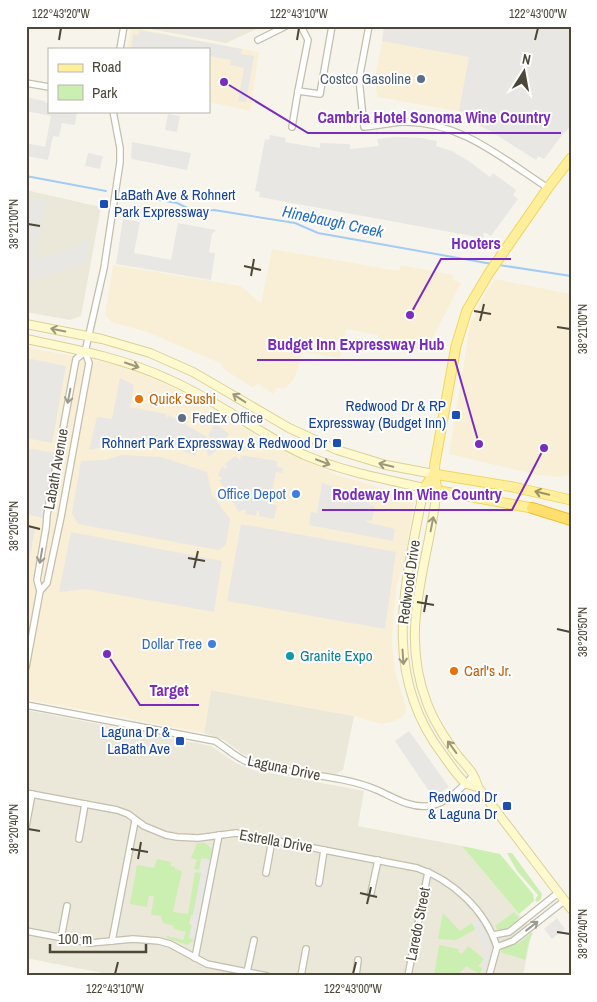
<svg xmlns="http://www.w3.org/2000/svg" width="597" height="1002" font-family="'Archivo Narrow',sans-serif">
<rect width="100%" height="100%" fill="#f7f5eb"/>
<g fill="#ebe8d9">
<polygon points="134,26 263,26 226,43"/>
<polygon points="26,190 101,207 81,316 70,320 26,312"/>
<polygon points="211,690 354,716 343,770 336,774 256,759 241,753 224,740 204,733"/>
<polygon points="26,710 201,744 211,746 236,763 253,770 364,791 358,826 462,846 532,930 523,976 117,976 26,958"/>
</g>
<g fill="#f9efd6">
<polygon points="385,26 571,26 571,126 562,135 544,159 538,156 536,160 487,129 464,118 463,112 377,97 375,78"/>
<polygon points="131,27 259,52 250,111 209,102 209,49 127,49"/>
<polygon points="272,249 399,271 401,265 454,275 453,280 461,283 429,345 428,351 378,341 378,335 346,329 340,358 303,352 294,379 286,388 277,388 273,394 258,384 253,388 222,368 222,364 147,332 112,322 105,315 113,265 241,286 261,304"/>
<polygon points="495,279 571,294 571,475 559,477 538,475 449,454 470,325 481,301"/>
<polygon points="26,347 118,365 133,370 183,392 260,438 336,475 378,487 407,493 413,497 414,503 405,560 397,584 393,621 392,645 395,670 406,707 406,712 403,717 389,723 381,724 354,716 211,690 204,733 26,699"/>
</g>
<g fill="#cbeeb1">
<polygon points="197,843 205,843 212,849 210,860 201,858 199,870 194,869 197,860 191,858"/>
<polygon points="462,846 500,854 533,894 534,901 519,914"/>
<polygon points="507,853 512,853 542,894 541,899 537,902 535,900 538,895 517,871"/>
<polygon points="157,859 171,862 171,866 175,867 175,869 182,871 173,912 188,914 195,872 201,873 193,915 191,915 189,924 192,925 189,938 194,940 187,945 167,938 167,936 183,940 186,932 174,929 174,926 163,923 161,916 151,915 154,896 149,896 147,907 130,904 137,865 154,868"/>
<polygon points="514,912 519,918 517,920 518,921 504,930 497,929 495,926"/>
<polygon points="443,913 460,931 472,923 476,929 456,940 438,939"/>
<polygon points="533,932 528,944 525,960 500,952 504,948 519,943"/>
<polygon points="439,945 459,949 458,952 462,954 468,946 484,959 478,966 482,968 480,974 466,966 457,976 434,976"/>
</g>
<g fill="#e8e7e3">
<polygon points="150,26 215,26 224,28 228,26 254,26 228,38 227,35 223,35 222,40"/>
<polygon points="384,26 571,26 571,126 562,135 544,159 538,156 536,160 487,129 464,118 463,112 459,111 469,57 382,41"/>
<polygon points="139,30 242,49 241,54 254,56 246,102 238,101 244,68 230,65 231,60 209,56 209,49 131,49 133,34 139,35"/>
<polygon points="26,97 45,101 45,103 49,103 49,111 77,111 75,125 62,123 59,137 53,136 48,160 26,156 26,143 45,147 51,116 26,111"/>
<polygon points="168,114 180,116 177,132 165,130"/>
<polygon points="270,135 286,138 285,142 320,148 320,143 350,144 350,149 379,146 377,139 395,137 421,138 437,141 436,146 452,151 470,162 490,177 493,173 516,190 513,195 518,199 491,236 484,232 483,238 259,197 260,192 255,191 265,139 269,140"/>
<polygon points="132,142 191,153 187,170 132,159 131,157"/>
<polygon points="88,153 103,156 100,169 85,166"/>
<polygon points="26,197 45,201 34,260 90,240 86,263 30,280 26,301"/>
<polygon points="123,219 140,222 134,253 171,260 178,223 216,230 212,234 209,252 215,253 211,280 116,264"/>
<polygon points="26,358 66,366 52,443 26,438"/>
<polygon points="120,378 134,385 130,407 166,414 166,419 169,415 207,437 206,443 211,439 208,435 214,425 219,426 229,434 221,447 208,457 207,451 197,449 196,456 180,450 127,442 89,450 97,417 112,419"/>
<polygon points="26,448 56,453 43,518 26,514"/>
<polygon points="122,455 161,457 207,472 212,495 230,519 226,545 218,550 78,524 72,513 81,461 105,460"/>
<polygon points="241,455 277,461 277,467 283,468 282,473 276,472 270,504 277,505 274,519 259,516 259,511 257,511 256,516 245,514 246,511 244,509 239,512 219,480 223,478 218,476 222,466 226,469 227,467 225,464 235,456 240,460"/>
<polygon points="322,483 371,498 370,505 375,506 372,521 367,520 366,522 395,529 393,541 309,525 311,512 317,513"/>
<polygon points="241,524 396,552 385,629 227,601"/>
<polygon points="26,528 35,529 26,577"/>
<polygon points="71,532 222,561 214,612 86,589 59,592"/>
<polygon points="409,731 449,787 433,797 395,741"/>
<polygon points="204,858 210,860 195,940 189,938"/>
<polygon points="557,918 565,929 552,939 544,929"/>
<polygon points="478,919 486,930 490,948 487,971 482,968 484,959 483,946 472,923"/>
</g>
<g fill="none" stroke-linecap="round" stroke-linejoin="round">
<g stroke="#a3cbf8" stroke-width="2">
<polyline points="26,176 106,191"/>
<polyline points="122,194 177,203 196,212 214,210 295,223 318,233 492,264"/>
<polyline points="499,265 571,276"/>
</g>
<defs>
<g id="minor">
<path d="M369 26 359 79 364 127C377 126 390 123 402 122 459 120 503 159 548 188"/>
<polyline points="258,40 286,26"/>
<polyline points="120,49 124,26"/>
<polyline points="26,83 49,87"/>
<polyline points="298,91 308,40 301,26"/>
<polyline points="292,127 298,91 320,94 332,26"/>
<polyline points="40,591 47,583 61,517 89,363 85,352 104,268 120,162 120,148 113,111"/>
<polyline points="26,667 40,591 37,580 46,528 47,515 76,359 85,352"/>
<path d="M26 705 215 741C227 748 236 758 250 763 291 776 337 773 377 790 393 797 409 808 428 806 447 804 461 788 474 775"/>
<path d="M26 793 117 810 128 814 144 826 166 835 177 837 198 838 236 833 417 868C453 880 485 910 497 947"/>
<polyline points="26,826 32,794"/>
<polyline points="79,839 85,804"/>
<polyline points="266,873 272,840"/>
<polyline points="319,883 324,850"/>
<polyline points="371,893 378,860"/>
<polyline points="26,931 90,943 133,939 159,941 170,944 207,964 267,976"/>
<polyline points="493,935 509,932 558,893"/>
<polyline points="61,938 67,906"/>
<polyline points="112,941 135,821"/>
<polyline points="497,947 513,941 564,901"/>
<polyline points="195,958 219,835"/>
<polyline points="247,972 254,940"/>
<polyline points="301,976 306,949"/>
<polyline points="356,976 358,960"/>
<polyline points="408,976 428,872"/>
<polyline points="489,976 497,947"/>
</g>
<g id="secondary">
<polyline points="26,324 102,339 150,353 193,372 289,428 337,450 386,465 434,474"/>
<path d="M26 339C74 349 123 358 168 379 198 392 226 410 254 427 271 437 288 448 307 456 345 472 384 479 424 488 406 581 379 672 443 755 448 762 460 780 467 784 470 785 474 786 478 787"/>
<path d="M437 489C429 564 398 628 427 703 434 722 446 740 458 756 467 767 474 772 478 787L571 909"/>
</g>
<g id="primary">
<polyline points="434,474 424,488 537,509"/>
<polyline points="434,474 513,487 571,500"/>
<polyline points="437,489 434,474 435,463 456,346 467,310 489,273 548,188 571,158"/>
</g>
<polyline id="motorway" points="532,508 571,520"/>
</defs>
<use href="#minor" stroke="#c4beac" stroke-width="8"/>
<use href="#secondary" stroke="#dbd197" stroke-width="10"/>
<use href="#primary" stroke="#f0d660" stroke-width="11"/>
<use href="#motorway" stroke="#edbe2f" stroke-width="12"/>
<use href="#minor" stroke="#fff" stroke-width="5.5"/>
<use href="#secondary" stroke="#fff9cd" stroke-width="8"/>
<use href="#primary" stroke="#ffef9c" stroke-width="9"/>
<use href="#motorway" stroke="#ffe06e" stroke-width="10"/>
</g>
<defs><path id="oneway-shaft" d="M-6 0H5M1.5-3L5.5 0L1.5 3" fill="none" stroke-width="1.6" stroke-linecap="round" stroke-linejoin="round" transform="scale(1.25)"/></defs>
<g stroke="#9d977b">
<use href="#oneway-shaft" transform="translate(58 330) rotate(-169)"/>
<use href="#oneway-shaft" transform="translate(132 365) rotate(19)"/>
<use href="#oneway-shaft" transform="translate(239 398) rotate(-147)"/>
<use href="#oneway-shaft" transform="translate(323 462) rotate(21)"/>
<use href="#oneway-shaft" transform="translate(386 465) rotate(-167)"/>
<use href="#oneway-shaft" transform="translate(432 524) rotate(-79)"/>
<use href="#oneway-shaft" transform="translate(403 657) rotate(86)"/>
<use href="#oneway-shaft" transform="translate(452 747) rotate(-126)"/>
</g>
<g stroke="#9d9a92">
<use href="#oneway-shaft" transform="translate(69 396) rotate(101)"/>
<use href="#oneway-shaft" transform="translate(41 556) rotate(100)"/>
<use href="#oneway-shaft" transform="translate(532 926) rotate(-38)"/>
</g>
<use stroke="#9d9365" href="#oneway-shaft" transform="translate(542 493) rotate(-167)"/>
<path fill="none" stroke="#4c4738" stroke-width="2" d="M59 40 61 28M297 40 299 28M535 40 538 28M28 224 40 226M244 266 261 270M251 276 254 259M474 311 491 314M480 321 484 304M557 327 570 329M28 526 40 529M188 558 205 561M194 568 198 551M417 602 434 605M424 612 427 595M557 629 570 632M28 829 40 831M131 849 148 852M138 859 141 842M360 893 377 897M367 904 371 887M557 932 570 934M115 974 118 962M353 974 356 962"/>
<g fill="#5c6f8a" stroke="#fff" stroke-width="2">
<circle cx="421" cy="79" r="5"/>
<circle cx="182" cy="418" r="5"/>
</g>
<g fill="#1a4fb4" stroke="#fff" stroke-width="2">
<rect x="99" y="199" width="10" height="10" rx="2.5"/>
<rect x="451" y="410" width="10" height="10" rx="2.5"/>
<rect x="332" y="438" width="10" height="10" rx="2.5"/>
<rect x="175" y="736" width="10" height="10" rx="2.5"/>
<rect x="502" y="801" width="10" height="10" rx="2.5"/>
</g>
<g fill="#e8710a" stroke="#fff" stroke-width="2">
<circle cx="139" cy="399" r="5"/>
<circle cx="454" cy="671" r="5"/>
</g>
<g fill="#3f7fe0" stroke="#fff" stroke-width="2">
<circle cx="296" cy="494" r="5"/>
<circle cx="212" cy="644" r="5"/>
</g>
<circle fill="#0f9aa8" stroke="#fff" stroke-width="2" cx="290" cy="656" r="5"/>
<g text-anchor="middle" stroke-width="4" stroke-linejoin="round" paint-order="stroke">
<g font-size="15" fill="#4e5e75" stroke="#fff" text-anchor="end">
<text x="411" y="84">Costco Gasoline</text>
<text x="192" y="423" text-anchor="start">FedEx Office</text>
</g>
<g font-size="15" fill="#164399" stroke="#fff" text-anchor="end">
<text x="114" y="200" text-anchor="start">LaBath Ave &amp; Rohnert<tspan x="114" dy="17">Park Expressway</tspan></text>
<text x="446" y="411">Redwood Dr &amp; RP<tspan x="446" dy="17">Expressway (Budget Inn)</tspan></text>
<text x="327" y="448">Rohnert Park Expressway &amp; Redwood Dr</text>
<text x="170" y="737">Laguna Dr &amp;<tspan x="170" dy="17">LaBath Ave</tspan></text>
<text x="497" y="802">Redwood Dr<tspan x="497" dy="17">&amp; Laguna Dr</tspan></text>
</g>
<g font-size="15" fill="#c56008" stroke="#fff" text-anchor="start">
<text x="149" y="404">Quick Sushi</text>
<text x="464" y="676">Carl's Jr.</text>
</g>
<g font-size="15" fill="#4c4738" stroke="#fff">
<text transform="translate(56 469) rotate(-80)" y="5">Labath Avenue</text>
<text transform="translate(409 582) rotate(-82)" y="5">Redwood Drive</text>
<text transform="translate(284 768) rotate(12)" y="5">Laguna Drive</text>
<text transform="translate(276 841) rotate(10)" y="5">Estrella Drive</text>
<text transform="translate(418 924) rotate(-79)" y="5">Laredo Street</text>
</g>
<g font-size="15" fill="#366cbe" stroke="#fff" text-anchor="end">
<text x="286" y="499">Office Depot</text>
<text x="202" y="649">Dollar Tree</text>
</g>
<g font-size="15" fill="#0d838f" stroke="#fff" text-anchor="start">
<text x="300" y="661">Granite Expo</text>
</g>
<g font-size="16" font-style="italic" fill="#246ec5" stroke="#fff">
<text transform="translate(333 221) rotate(12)" y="6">Hinebaugh Creek</text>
</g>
</g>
<path fill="none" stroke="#7b2cbf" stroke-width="2" d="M224 82L308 133H561M410 315L441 259H511M479 444L455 360H257M544 448L512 510H322M107 654L140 705H199"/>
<g fill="#7b2cbf" stroke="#fff" stroke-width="2">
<circle cx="224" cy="82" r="5"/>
<circle cx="410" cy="315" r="5"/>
<circle cx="479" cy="444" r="5"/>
<circle cx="544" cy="448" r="5"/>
<circle cx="107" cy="654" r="5"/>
</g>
<g font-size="16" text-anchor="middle" font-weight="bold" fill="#7b2cbf" stroke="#fff" stroke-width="4" stroke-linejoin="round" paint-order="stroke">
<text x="434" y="123">Cambria Hotel Sonoma Wine Country</text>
<text x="476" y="249">Hooters</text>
<text x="356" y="350">Budget Inn Expressway Hub</text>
<text x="417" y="500">Rodeway Inn Wine Country</text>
<text x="169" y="696">Target</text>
</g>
<rect width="597" height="1002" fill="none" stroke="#ffffff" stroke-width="55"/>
<rect x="48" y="48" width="162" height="65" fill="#ffffff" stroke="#b7b5af"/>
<rect x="58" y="64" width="25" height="8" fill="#ffef9c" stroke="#b7b5af"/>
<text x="92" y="72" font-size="15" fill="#4c4738">Road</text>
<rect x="58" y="85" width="25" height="15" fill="#cbeeb1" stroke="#b7b5af"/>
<text x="92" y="98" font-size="15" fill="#4c4738">Park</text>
<g transform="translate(524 72) rotate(11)" stroke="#ffffff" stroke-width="4" paint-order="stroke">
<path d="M0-4L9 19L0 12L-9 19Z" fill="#4c4738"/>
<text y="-8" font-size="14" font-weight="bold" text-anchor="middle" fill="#4c4738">N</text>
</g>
<path d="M50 944v8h96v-8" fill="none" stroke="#4c4738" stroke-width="2.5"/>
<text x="58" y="944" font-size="15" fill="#4c4738" stroke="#ffffff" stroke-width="4" paint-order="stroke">100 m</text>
<rect x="28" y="28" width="542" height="946" fill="none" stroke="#4c4738" stroke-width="2"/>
<g font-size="12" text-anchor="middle" fill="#4c4738">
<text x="61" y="18">122°43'20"W</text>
<text x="299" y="18">122°43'10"W</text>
<text x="538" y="18">122°43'00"W</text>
<text transform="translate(14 224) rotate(-90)" y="4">38°21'00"N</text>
<text transform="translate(583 329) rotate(-90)" y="4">38°21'00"N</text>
<text transform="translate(14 526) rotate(-90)" y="4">38°20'50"N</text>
<text transform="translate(583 632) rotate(-90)" y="4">38°20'50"N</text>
<text transform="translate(14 829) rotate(-90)" y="4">38°20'40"N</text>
<text transform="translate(583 934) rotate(-90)" y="4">38°20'40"N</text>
<text x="115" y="993">122°43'10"W</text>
<text x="353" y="993">122°43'00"W</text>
</g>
</svg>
